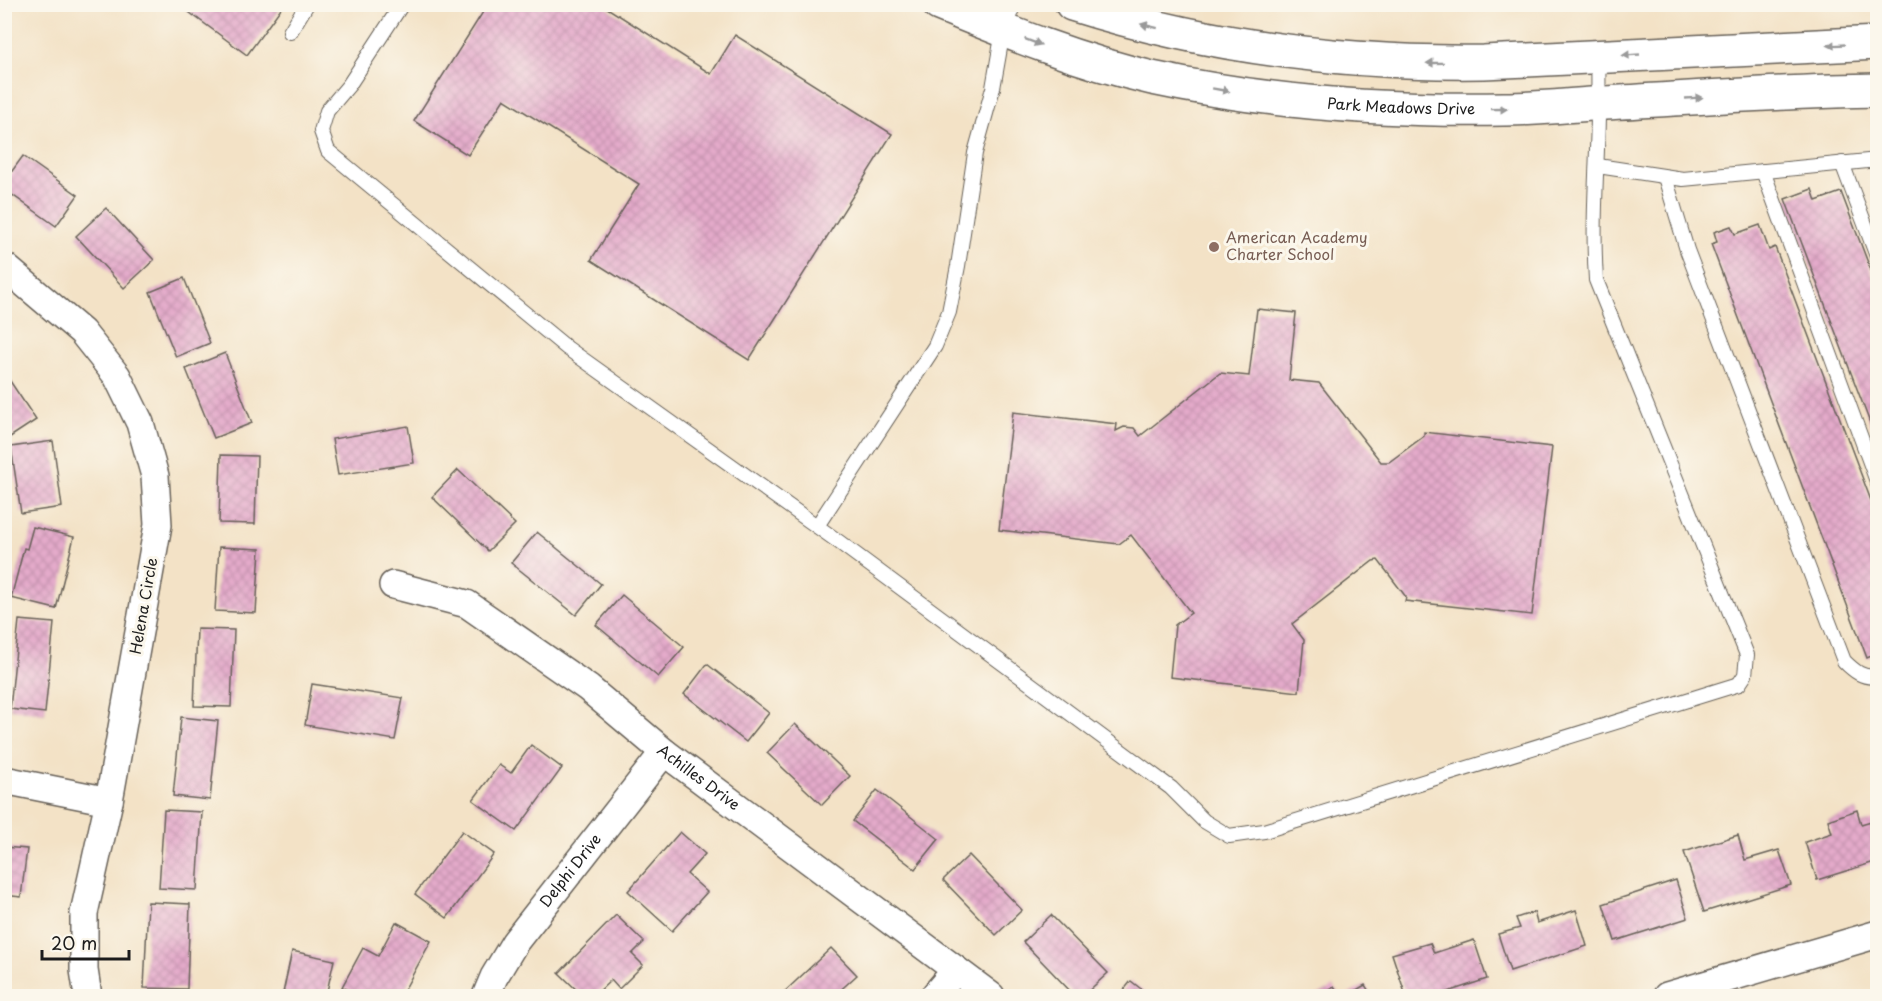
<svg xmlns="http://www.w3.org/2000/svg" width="1882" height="1001" font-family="'Playpen Sans',sans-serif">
<defs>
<pattern id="building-cross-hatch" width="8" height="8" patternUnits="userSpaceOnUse" patternTransform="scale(1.5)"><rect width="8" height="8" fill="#e4aaca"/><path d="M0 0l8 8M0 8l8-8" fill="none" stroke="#c392ad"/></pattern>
</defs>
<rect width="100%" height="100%" fill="#fbf7ec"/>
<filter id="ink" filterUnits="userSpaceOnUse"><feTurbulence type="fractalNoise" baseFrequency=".0167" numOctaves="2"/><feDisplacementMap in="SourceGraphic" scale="12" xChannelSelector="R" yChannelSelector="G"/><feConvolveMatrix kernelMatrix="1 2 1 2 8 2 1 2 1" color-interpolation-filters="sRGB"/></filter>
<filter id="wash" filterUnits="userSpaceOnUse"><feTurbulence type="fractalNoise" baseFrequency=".008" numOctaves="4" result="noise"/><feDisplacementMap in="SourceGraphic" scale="24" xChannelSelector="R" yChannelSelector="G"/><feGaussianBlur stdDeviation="1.35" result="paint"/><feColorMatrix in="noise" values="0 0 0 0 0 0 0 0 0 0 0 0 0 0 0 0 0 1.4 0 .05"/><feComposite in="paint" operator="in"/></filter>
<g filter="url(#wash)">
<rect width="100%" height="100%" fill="#f3e2c6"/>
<g id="blocks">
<g fill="url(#building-cross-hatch)">
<polygon points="178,4 284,4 247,55"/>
<polygon points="488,4 601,4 711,74 735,35 892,134 749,360 591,260 639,184 504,99 468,155 414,121"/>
<polygon points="23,156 78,195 56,226 4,189 4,182"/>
<polygon points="1812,189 1816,201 1841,192 1878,289 1878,444 1785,199"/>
<polygon points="106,208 154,260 124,288 76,236"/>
<polygon points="1760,225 1769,250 1775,247 1878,519 1878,653 1867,658 1711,244 1717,242 1714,232 1731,226 1735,234"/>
<polygon points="184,278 210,343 176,357 150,292"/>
<polygon points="1257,309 1296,313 1289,380 1319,383 1381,462 1389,462 1424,436 1424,432 1552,447 1532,615 1405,601 1406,597 1378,560 1373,561 1292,624 1304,640 1299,692 1170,677 1175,625 1191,613 1131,535 1119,544 999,530 1013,412 1117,424 1116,431 1124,427 1134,428 1140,436 1220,373 1249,376"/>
<polygon points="225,353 252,423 214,438 186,369"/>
<polygon points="4,372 36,420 4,441"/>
<polygon points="408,426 414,463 338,475 332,439"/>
<polygon points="53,441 62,507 21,513 11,447"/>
<polygon points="221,455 257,456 255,524 219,523"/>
<polygon points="458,470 515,524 488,551 432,497"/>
<polygon points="33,527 74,537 56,609 11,598 24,548 27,549"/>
<polygon points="537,532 601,584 576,615 511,563"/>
<polygon points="219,547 260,549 256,613 215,611"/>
<polygon points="622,595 684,647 658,677 596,625"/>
<polygon points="19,620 54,623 45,713 10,709"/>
<polygon points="197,629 234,630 231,707 194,706"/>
<polygon points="707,664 769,713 746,742 684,694"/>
<polygon points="312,684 403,698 395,740 305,725"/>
<polygon points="181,717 218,721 210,800 173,796"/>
<polygon points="795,724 850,776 822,805 767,753"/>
<polygon points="531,745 562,768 516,831 473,800 499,765 511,773"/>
<polygon points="877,790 939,839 915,869 853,821"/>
<polygon points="164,810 202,812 197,890 159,888"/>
<polygon points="1857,810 1861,824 1878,819 1878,861 1817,880 1805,842 1832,833 1828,820"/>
<polygon points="462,831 494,854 447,918 415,894"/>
<polygon points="680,832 705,854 687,874 707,892 672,931 628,891"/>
<polygon points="1738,835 1745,860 1779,850 1791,885 1704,912 1684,852"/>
<polygon points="4,847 27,849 21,897 4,895"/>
<polygon points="969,855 1022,910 996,935 943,880"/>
<polygon points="1676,880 1688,918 1615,941 1603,904"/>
<polygon points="148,902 190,904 187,989 144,988"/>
<polygon points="1576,910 1587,946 1510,971 1498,934 1520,928 1516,918 1534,912 1537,923"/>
<polygon points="616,915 644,942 632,954 643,965 619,989 611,980 594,996 583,996 559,973"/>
<polygon points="1051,915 1108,973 1083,996 1075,996 1023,942"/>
<polygon points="396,922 431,941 401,996 361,996 342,987 363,948 378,956"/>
<polygon points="1474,940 1487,979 1435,996 1406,996 1392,954 1430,943 1434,953"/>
<polygon points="831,948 857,975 834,996 780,996"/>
<polygon points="292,951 334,960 326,996 300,996 283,993"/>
<polygon points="1131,981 1150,996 1119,996"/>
<polygon points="1365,985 1372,996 1346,996"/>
<polygon points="1334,986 1340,996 1316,996"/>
</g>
</g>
</g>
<g filter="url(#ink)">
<use href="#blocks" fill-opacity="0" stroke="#676158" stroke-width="1.5"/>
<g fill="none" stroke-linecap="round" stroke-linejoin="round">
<defs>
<g id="lane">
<path d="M402 4 349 85 327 111 321 131 328 151 567 348 839 542 1171 788 1204 821 1229 836 1264 831 1739 684 1745 675 1747 655 1596 280C1591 206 1601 131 1598 57"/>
<polyline points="290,32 307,4"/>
<polyline points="1842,163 1878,259"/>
<polyline points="1598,166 1683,179 1878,160"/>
<polyline points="1763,171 1878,484"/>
<path d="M1665 177 1687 250 1844 661C1854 671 1863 679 1878 676"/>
<polyline points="817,526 935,346 949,312 958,266 975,153 993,88 1003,31 1014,4"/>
</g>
<g id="street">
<polyline points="4,266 82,332 117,376 140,423 155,476 158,525 109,801 84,913 84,970 88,996"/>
<path id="s1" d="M393 585 467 604 588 688 664 752 991 996"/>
<polyline points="4,780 109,801"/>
<path id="s2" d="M486 996 494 977 515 942 664 752"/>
<polyline points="934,996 956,970"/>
<polyline points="1667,996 1878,934"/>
</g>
<g id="secondary">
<path id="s3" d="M939 4C1009 33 1079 61 1152 78 1268 103 1386 111 1504 109 1538 109 1571 105 1605 103 1696 98 1786 91 1878 90"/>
<path d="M1072 4C1205 46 1345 64 1484 62L1878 43"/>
</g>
</defs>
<use href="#lane" stroke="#676158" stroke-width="16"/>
<use href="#street" stroke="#676158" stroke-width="30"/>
<use href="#secondary" stroke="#676158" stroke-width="36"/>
<use href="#lane" stroke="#fff" stroke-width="14"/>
<use href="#street" stroke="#fff" stroke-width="27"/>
<use href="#secondary" stroke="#fff" stroke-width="33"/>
</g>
<defs><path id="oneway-solid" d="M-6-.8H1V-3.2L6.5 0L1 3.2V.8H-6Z" transform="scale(1.5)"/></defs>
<g fill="#999">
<use href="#oneway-solid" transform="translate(1149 26) rotate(-166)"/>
<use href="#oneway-solid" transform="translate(1033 42) rotate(20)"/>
<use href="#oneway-solid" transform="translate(1836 45) rotate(177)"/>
<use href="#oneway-solid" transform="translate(1631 55) rotate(177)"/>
<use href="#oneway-solid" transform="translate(1435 63) rotate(179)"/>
<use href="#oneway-solid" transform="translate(1221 90) rotate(10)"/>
<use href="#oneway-solid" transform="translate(1694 98) rotate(-3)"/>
<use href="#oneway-solid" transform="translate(1499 109) rotate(-1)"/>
</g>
</g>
<circle fill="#8d6e63" stroke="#fbf7ec" stroke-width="2" cx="1214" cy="247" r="6"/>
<g text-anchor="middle" stroke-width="6" stroke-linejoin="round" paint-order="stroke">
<g font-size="15" fill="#1c1c1c" stroke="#fbf7ec">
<text dy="5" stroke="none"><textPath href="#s3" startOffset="477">Park Meadows Drive</textPath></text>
<text transform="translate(144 606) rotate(-80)" y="5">Helena Circle</text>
<text dy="5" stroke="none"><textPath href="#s1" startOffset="366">Achilles Drive</textPath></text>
<text dy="5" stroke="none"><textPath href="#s2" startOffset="152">Delphi Drive</textPath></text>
</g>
<g font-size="15" fill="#785e54" stroke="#fbf7ec" text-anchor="start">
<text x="1226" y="243">American Academy<tspan x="1226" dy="17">Charter School</tspan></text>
</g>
</g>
<rect width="1882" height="1001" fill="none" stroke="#fbf7ec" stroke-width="24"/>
<path d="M42 950v9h87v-9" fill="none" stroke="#1c1c1c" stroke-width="3"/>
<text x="51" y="950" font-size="18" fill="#1c1c1c" stroke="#fbf7ec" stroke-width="4.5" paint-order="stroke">20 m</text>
</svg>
